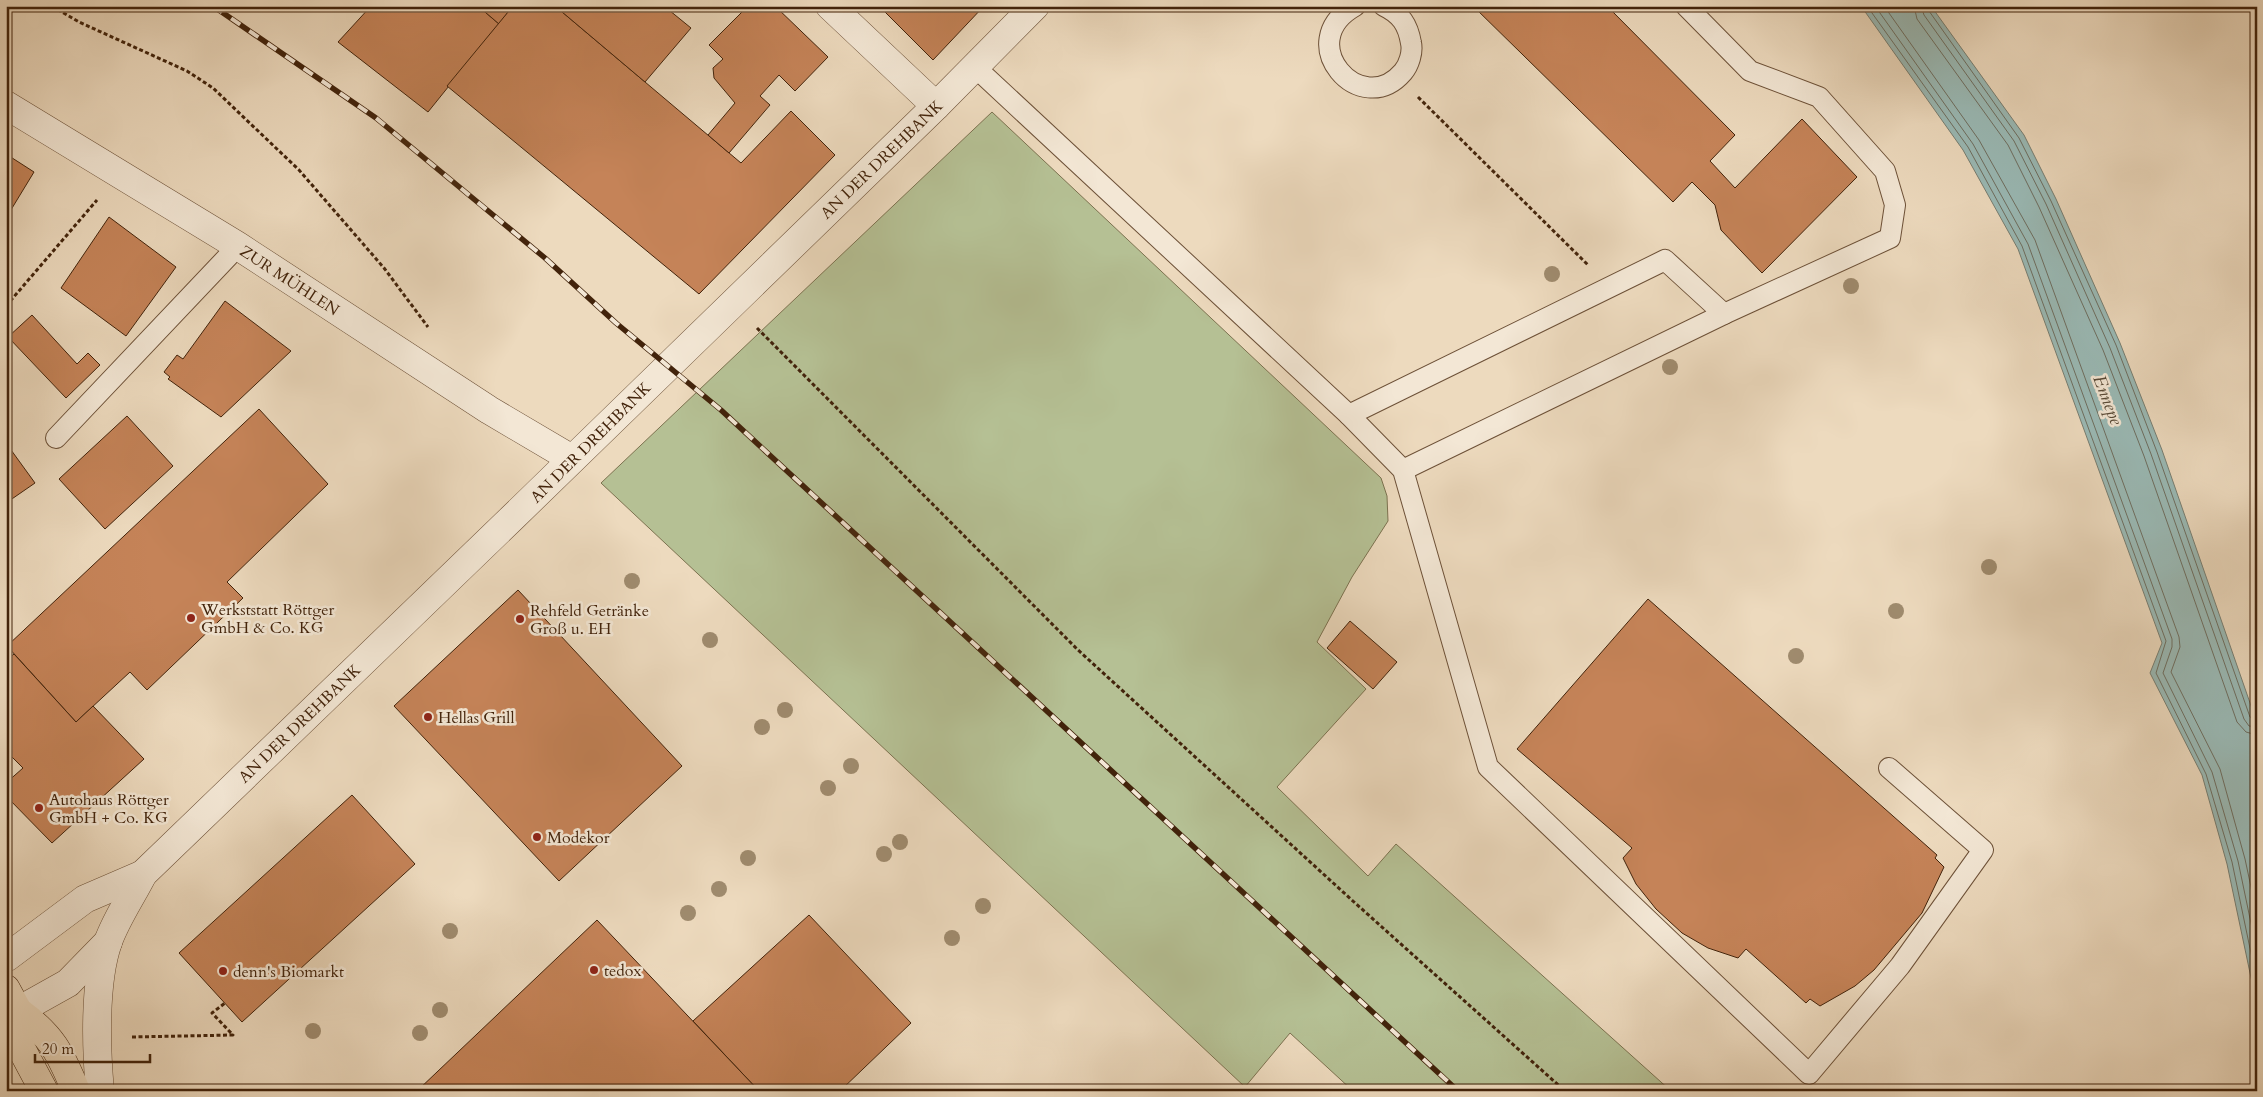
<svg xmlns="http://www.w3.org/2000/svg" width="2263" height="1097" font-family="Cardo,serif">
<rect width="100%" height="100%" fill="#eddabe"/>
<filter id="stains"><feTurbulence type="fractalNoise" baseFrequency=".004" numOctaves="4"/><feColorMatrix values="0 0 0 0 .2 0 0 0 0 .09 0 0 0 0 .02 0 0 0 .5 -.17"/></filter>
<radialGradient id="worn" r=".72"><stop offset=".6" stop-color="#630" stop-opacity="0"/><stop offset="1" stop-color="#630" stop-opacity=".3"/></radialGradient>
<polygon fill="#b5c094" stroke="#7c7250" points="992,112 1381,478 1387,496 1388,521 1352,577 1317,642 1366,689 1277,787 1368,876 1396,844 1671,1091 1353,1091 1290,1033 1245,1087 601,483"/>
<polygon fill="#9abab6" stroke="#777e72" points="1861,6 1931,6 2024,135 2056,199 2120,343 2162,450 2257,723 2257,1006 2227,864 2202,775 2150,673 2162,643 2018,249 1963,150"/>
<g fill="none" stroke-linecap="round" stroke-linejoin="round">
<g stroke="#6e6e60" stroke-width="1">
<polyline points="1867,6 1968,147 2022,246 2166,641 2156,673 2206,774 2232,862 2257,982"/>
<polyline points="1875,6 1973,144 2028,244 2172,639 2172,647 2163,673 2212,772 2238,861 2257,952"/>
<polyline points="1884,6 1979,140 2035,240 2179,637 2180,647 2171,672 2220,769 2245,859 2257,915"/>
<polyline points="1914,6 1917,19 2008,145 2039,207 2103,350 2144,456 2237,722 2246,732 2257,735"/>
<polyline points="1921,6 1924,15 2014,141 2046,204 2110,348 2151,454 2244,719 2249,726 2257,727"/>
<polyline points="1928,6 1929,11 2019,138 2051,201 2116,345 2157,452 2250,717 2257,721"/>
</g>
</g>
<g fill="#c58358" stroke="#42230b">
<polygon points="371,6 478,6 499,24 428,112 338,42"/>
<polygon points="478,6 513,6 499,24"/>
<polygon points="513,6 555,6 741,163 791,111 835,155 699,294 447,86"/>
<polygon points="555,6 664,6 691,28 645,82"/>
<polygon points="748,6 775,6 828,57 795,91 779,75 760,96 770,105 729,153 708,135 735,103 714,78 713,68 723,59 709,45"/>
<polygon points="879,6 984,6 933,60"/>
<polygon points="1473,6 1607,6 1735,135 1710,161 1735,188 1802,119 1857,177 1762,273 1721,230 1715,205 1692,182 1673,202"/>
<polygon points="6,154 34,172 6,218"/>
<polygon points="109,217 176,267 126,336 61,288"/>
<polygon points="225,301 291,351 221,417 168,379 170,377 164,372 177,355 183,359"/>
<polygon points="32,315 77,364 88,353 100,365 66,398 8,337"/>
<polygon points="259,409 328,484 227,582 243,598 147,690 130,672 76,722 7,646"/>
<polygon points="127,416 173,466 105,529 59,479"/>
<polygon points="6,443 35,483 6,503"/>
<polygon points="518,590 682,766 559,881 394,706"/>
<polygon points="1648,599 1937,855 1935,858 1944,867 1922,913 1874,970 1855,986 1820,1006 1810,999 1806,1003 1746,949 1738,958 1708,948 1682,933 1656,909 1636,884 1623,858 1632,848 1517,749"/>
<polygon points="1350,621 1397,662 1373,689 1327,648"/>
<polygon points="14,654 76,722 93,706 144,759 52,843 6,796 6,783 23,768 6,751 6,661"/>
<polygon points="352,795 415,864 242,1022 179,953"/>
<polygon points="809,915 911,1023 840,1091 759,1091 693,1021"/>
<polygon points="597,920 759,1091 417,1091"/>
</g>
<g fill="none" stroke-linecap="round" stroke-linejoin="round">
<defs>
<g id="lane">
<path d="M1355 6C1291 42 1361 121 1403 72 1409 65 1413 52 1411 43 1408 25 1401 14 1384 6"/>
<polyline points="1686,6 1750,71 1819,97 1885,171 1895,205 1890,238 1724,314"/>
<polyline points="975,67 1349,415 1665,260 1724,314 1403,470"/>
<polyline points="1349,415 1403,470 1488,767 1809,1074 1900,966 1983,850 1889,768"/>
<polyline points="56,438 238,246"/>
</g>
<g id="street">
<polyline points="830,6 936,106"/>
<polyline points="6,105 238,246 489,410 572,459"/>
<polyline points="6,958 85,899 143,874"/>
<polyline points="18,1011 68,983 108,942"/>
<path d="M100 1091C96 1048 94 982 108 942 116 919 132 896 143 874L512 518 936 106 1035 6"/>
</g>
<g id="primary">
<polyline points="6,989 18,1011 21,1048 44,1091"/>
<path d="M18 1011C52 1036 60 1052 76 1091"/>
</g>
</defs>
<use href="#lane" stroke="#6d5138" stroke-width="22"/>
<use href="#street" stroke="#6d5138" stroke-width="29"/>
<use href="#primary" stroke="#42230b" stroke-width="29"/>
<g stroke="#42230b" stroke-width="3" stroke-dasharray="4 2.5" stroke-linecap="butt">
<polyline points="52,6 79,22 187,71 213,88 299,170 384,268 428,327"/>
<polyline points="1418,97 1588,265"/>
<polyline points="6,306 97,200"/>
<polyline points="757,328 1078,650 1354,902 1565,1091"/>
<polyline points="132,1037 233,1035 212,1013 225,1003"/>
</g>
<use href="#lane" stroke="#f3e7d5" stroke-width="20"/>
<use href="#street" stroke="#f3e7d5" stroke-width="28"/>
<use href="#primary" stroke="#eddabe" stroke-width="28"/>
<defs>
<polyline id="rail" points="213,6 376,118 545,258 616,323 721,410 1458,1091"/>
</defs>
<use href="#rail" stroke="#42230b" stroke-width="5.5"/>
<use href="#rail" stroke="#f3e7d5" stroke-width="4" stroke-dasharray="11" stroke-linecap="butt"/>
</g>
<g fill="#9f8b6e">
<circle cx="1552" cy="274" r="8"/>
<circle cx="1851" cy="286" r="8"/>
<circle cx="1670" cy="367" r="8"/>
<circle cx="1989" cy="567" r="8"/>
<circle cx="632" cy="581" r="8"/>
<circle cx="1896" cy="611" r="8"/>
<circle cx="710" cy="640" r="8"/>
<circle cx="1796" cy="656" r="8"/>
<circle cx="785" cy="710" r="8"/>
<circle cx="762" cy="727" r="8"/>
<circle cx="851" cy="766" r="8"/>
<circle cx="828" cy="788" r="8"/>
<circle cx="900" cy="842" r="8"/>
<circle cx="884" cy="854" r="8"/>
<circle cx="748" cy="858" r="8"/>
<circle cx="719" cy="889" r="8"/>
<circle cx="983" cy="906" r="8"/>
<circle cx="688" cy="913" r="8"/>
<circle cx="450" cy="931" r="8"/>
<circle cx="952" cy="938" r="8"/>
<circle cx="440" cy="1010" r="8"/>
<circle cx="313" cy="1031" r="8"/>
<circle cx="420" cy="1033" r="8"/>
</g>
<g fill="#8f2418" stroke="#f3e7d5" stroke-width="2">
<circle cx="191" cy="618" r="5"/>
<circle cx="520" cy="619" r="5"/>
<circle cx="428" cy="717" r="5"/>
<circle cx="39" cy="808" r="5"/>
<circle cx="537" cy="837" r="5"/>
<circle cx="594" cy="970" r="5"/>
<circle cx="223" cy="971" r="5"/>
</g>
<g text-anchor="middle" stroke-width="5" stroke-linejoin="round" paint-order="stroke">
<g font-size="16" fill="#42230b" stroke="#f3e7d5">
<text transform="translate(881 159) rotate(-44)" y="6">AN DER DREHBANK</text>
<text transform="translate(290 280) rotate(33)" y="6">ZUR MÜHLEN</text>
<text transform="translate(590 442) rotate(-45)" y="6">AN DER DREHBANK</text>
<text transform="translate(299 723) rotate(-44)" y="6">AN DER DREHBANK</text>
</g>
<g font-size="16" fill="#42230b" stroke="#f3e7d5" text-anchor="start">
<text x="201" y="615">Werkststatt Röttger<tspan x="201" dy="18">GmbH &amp; Co. KG</tspan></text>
<text x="530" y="616">Rehfeld Getränke<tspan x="530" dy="18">Groß u. EH</tspan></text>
<text x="438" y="723">Hellas Grill</text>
<text x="49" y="805">Autohaus Röttger<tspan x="49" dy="18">GmbH + Co. KG</tspan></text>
<text x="547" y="843">Modekor</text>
<text x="604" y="976">tedox</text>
<text x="233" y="977">denn's Biomarkt</text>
</g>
<g font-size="18" font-style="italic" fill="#584936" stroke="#f3e7d5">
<text transform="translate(2108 400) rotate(69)" y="6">Ennepe</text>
</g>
</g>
<rect width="2263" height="1097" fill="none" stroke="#eddabe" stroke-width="25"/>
<rect x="8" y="8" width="2248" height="1082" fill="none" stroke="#42230b" stroke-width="2.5"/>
<rect x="12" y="12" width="2238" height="1072" fill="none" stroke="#42230b"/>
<path d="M35 1054v8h115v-8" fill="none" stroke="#42230b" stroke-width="2.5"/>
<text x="42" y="1054" font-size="15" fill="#42230b" stroke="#f3e7d5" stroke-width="4" paint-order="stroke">20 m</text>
<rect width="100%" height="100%" filter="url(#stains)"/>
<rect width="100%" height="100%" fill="url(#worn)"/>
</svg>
